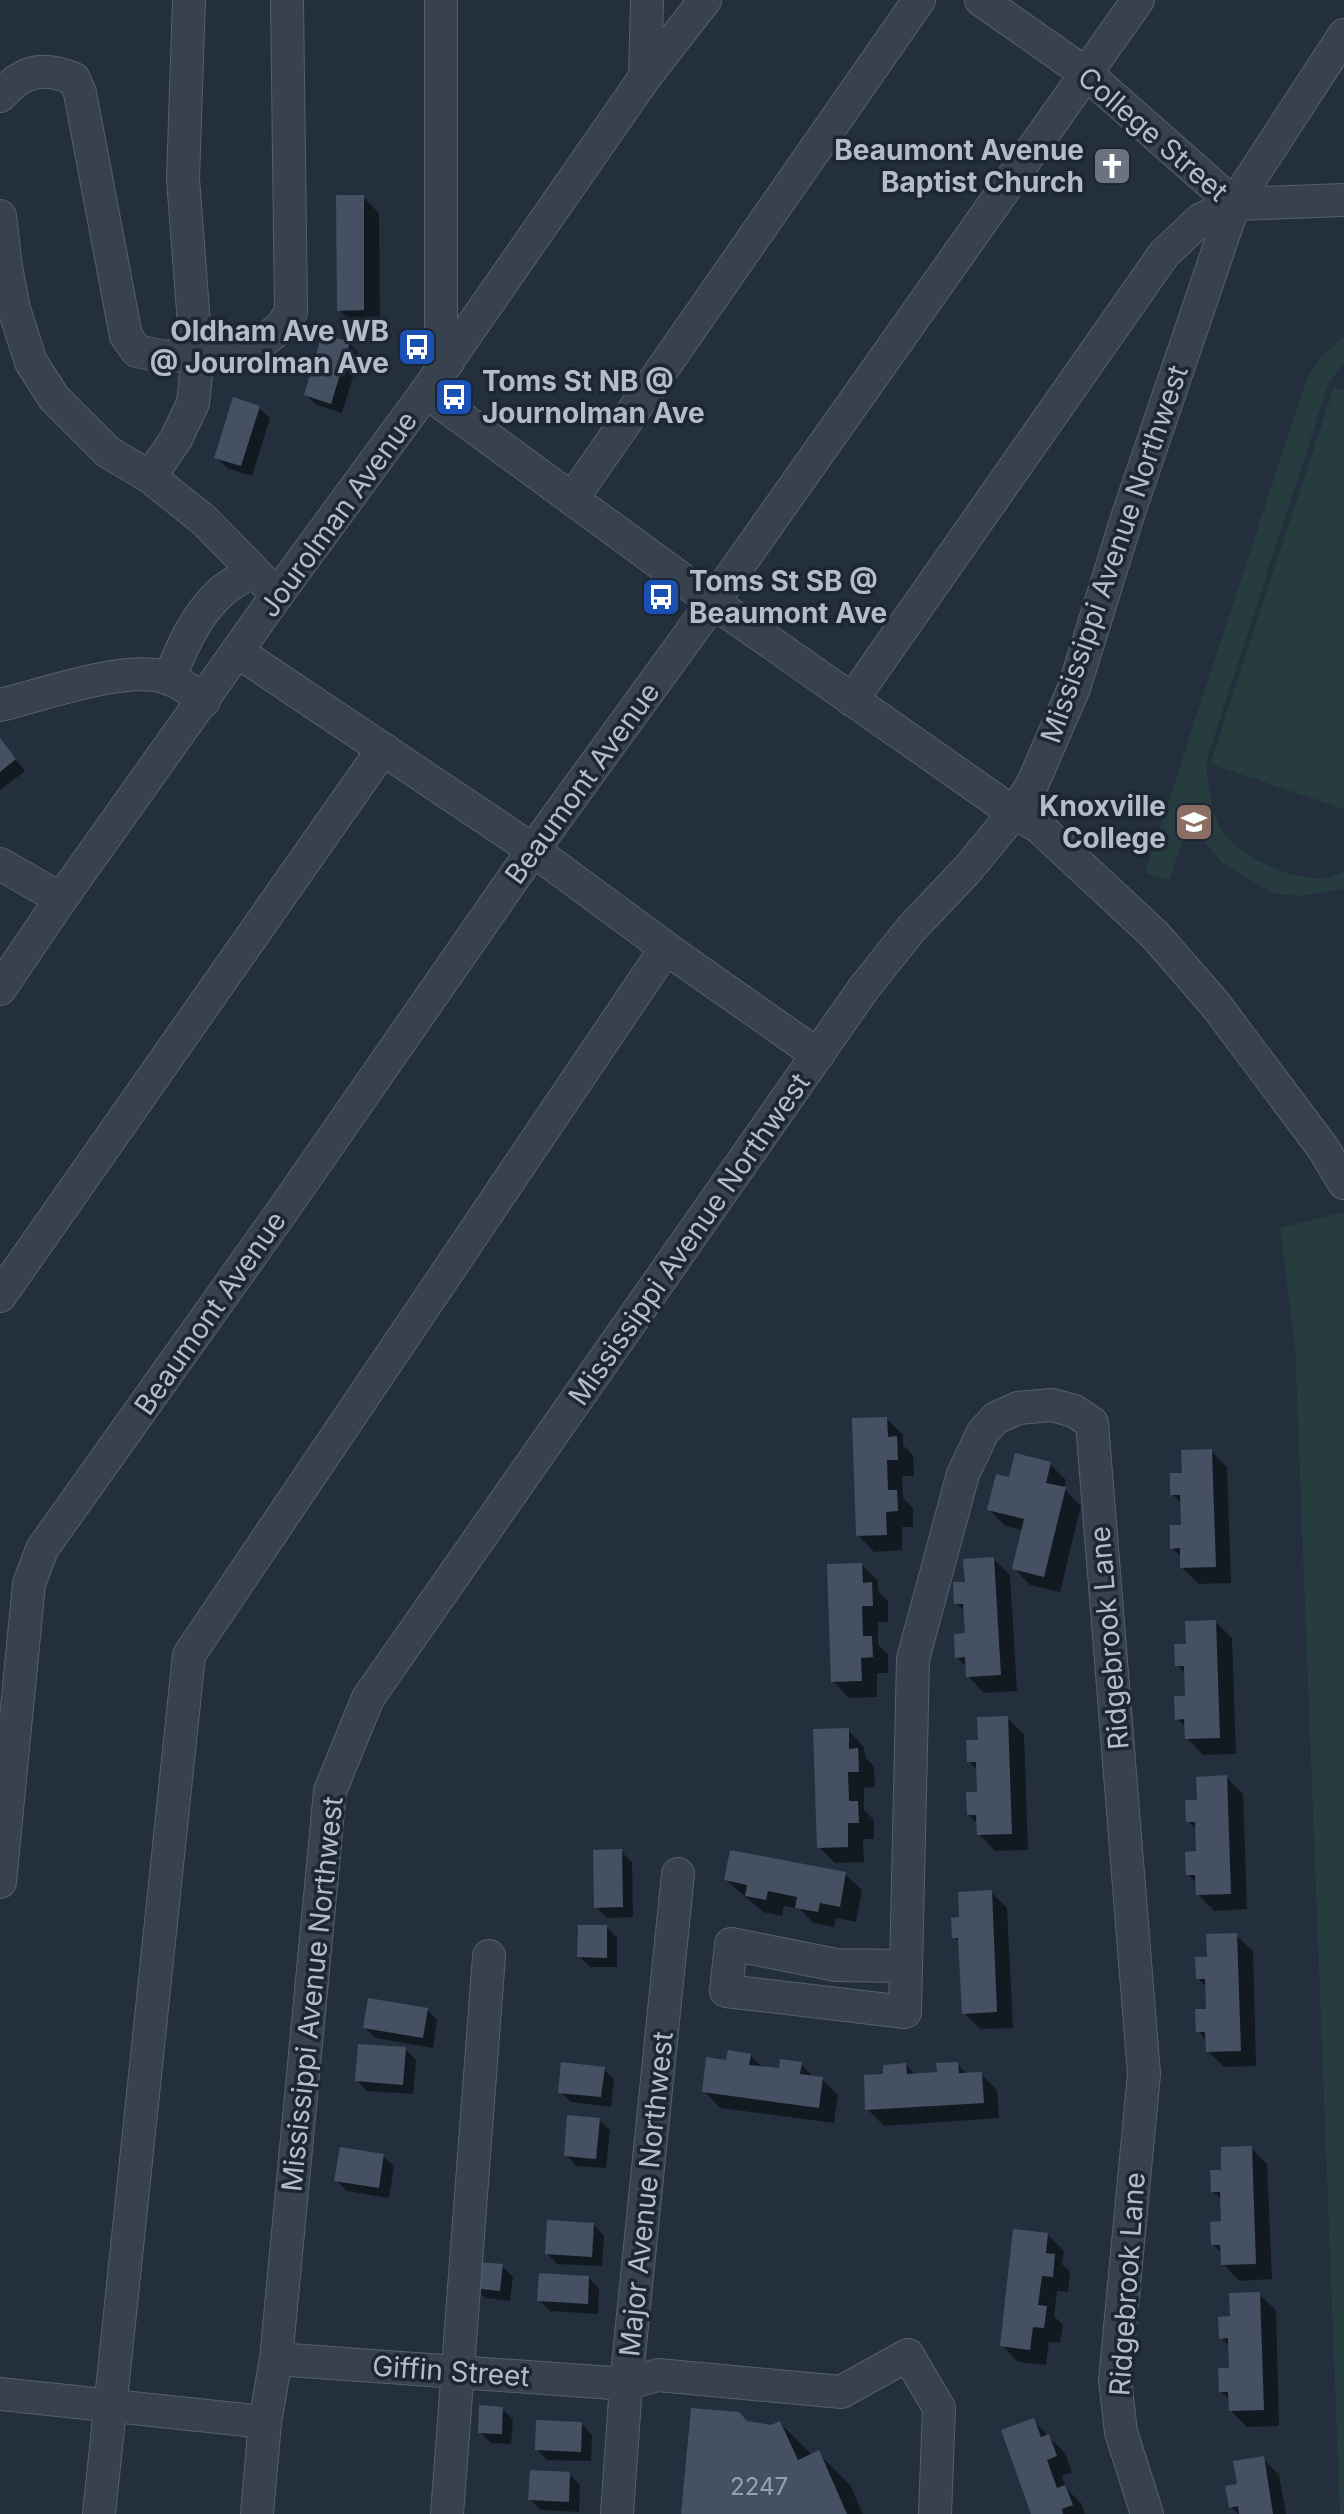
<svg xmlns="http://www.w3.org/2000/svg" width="1344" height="2514" font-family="Inter,sans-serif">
<rect width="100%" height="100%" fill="#242f3e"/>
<g fill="#263c3f">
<path d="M1344 336V363L1329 382 1206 762C1208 782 1210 805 1218 823 1234 856 1291 881 1326 878 1332 877 1338 874 1344 872V889L1299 896 1272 893 1221 862 1205 842 1190 817 1169 880 1145 873 1307 378 1321 357Z"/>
<polygon points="1334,387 1344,390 1344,809 1210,764"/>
<polygon points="1344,1212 1344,2514 1340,2514 1295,1346 1280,1228"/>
</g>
<g fill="#0007">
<polygon points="363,197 379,213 380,326 356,326 339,310"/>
<polygon points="349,343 360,354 342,413 317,405 306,395"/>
<polygon points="259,408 270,418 252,476 227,468 216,457"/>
<polygon points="0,741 25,771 0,790"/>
<polygon points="887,1419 903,1435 903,1445 913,1455 914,1476 902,1476 903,1498 913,1508 913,1527 902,1527 902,1550 874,1552 858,1535"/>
<polygon points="1211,1451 1227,1467 1231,1583 1199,1584 1182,1568 1182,1557 1172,1548 1183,1527 1182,1504 1172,1494 1184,1475"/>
<polygon points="1050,1464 1066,1480 1064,1489 1081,1506 1060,1592 1030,1585 1014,1568 1023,1530 1005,1526 989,1510 1010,1479"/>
<polygon points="994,1559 1010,1575 1017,1691 984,1693 968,1676 967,1667 957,1657 967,1635 966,1613 956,1603"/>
<polygon points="862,1565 878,1581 878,1591 888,1601 888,1622 878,1622 878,1645 888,1654 888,1673 877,1673 877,1697 849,1698 833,1681"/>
<polygon points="1216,1622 1232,1638 1236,1754 1203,1755 1187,1738 1187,1728 1177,1719 1187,1698 1187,1675 1177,1665 1188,1646"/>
<polygon points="1007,1718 1024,1734 1028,1850 995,1851 979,1834 978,1824 969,1815 979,1794 978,1771 969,1761 980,1742"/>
<polygon points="848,1730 864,1747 865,1757 874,1766 875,1787 864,1788 864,1810 874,1820 874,1839 863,1839 864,1862 835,1863 819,1847"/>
<polygon points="1226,1777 1243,1794 1247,1909 1214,1911 1198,1894 1197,1884 1188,1874 1198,1853 1197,1830 1188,1821 1199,1802"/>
<polygon points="621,1851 632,1862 633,1917 607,1918 596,1907"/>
<polygon points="845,1874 862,1890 856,1922 836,1918 834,1927 813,1923 800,1909 784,1906 782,1916 763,1912 726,1880"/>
<polygon points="991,1892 1007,1908 1013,2028 980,2029 964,2013 961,1943 954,1937 961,1919"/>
<polygon points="607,1927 617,1938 617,1967 590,1967 579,1956"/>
<polygon points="1236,1935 1253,1951 1256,2066 1224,2067 1208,2051 1207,2041 1198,2031 1208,2010 1207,1988 1198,1978 1209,1959"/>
<polygon points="427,2010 437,2020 433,2048 376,2038 365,2028"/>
<polygon points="405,2049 416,2060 413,2094 367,2091 357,2080"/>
<polygon points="750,2055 763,2068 781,2071 801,2064 814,2078 822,2079 838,2095 834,2123 720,2108 704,2091 728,2062"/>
<polygon points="957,2064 968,2075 981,2074 997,2090 999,2118 884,2126 867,2109 886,2076 906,2065 916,2076 939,2074"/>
<polygon points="604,2069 614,2080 611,2107 571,2102 560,2092"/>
<polygon points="599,2120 610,2130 606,2168 576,2166 566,2155"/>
<polygon points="1251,2148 1267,2164 1272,2279 1239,2281 1223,2264 1222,2254 1213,2244 1223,2223 1222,2201 1213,2191 1224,2172"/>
<polygon points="383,2156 394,2166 389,2198 347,2191 336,2180"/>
<polygon points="594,2225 604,2236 602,2266 557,2264 547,2253"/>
<polygon points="1047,2234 1064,2251 1062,2264 1070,2272 1068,2292 1057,2291 1054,2316 1063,2325 1060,2343 1049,2342 1046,2365 1018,2362 1002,2345"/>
<polygon points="502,2266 513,2277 510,2301 485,2298 475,2287"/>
<polygon points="589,2278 599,2289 598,2314 550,2311 539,2300"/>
<polygon points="1259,2294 1276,2310 1279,2426 1247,2427 1231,2411 1230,2401 1221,2391 1231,2370 1230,2347 1221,2338 1232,2318"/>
<polygon points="502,2409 513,2419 511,2444 491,2443 480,2432"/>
<polygon points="1033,2420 1065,2453 1072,2472 1062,2476 1066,2488 1081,2503 1085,2514 1033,2514"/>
<polygon points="747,2423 771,2427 780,2423 812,2455 818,2453 850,2485 863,2514 683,2514"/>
<polygon points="582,2424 592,2435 591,2461 547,2460 537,2449"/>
<polygon points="1263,2459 1279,2475 1286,2514 1238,2514 1231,2507 1239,2486"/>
<polygon points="569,2474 580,2485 579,2512 541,2510 530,2499"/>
</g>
<g fill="#455162">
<polygon points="336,195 364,195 364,310 337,311"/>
<polygon points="322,334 350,342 331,404 304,395"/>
<polygon points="233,397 260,406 241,466 214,458"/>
<polygon points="0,738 16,759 0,772"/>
<polygon points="887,1417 888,1437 897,1436 898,1460 887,1460 888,1490 897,1490 898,1511 886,1512 887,1535 856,1536 852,1418"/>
<polygon points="1212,1449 1216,1567 1180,1568 1180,1548 1170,1549 1170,1525 1181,1525 1180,1495 1170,1495 1170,1473 1182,1473 1181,1450"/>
<polygon points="1015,1453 1051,1462 1046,1483 1066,1487 1044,1577 1012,1569 1024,1519 987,1510 996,1474 1009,1477"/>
<polygon points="994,1557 1001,1675 966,1677 965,1657 955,1658 954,1634 965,1633 963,1604 954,1604 953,1582 965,1582 963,1559"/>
<polygon points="862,1563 863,1583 872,1582 873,1606 862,1606 863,1636 872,1636 873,1657 861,1658 862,1681 831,1682 827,1564"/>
<polygon points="1216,1620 1220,1738 1185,1739 1184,1719 1175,1720 1174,1696 1185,1696 1184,1666 1175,1666 1174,1644 1186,1644 1185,1621"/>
<polygon points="1008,1716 1012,1834 977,1835 976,1815 967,1815 966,1792 977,1792 976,1762 967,1762 966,1740 978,1740 977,1717"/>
<polygon points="849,1728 849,1749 858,1748 859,1772 848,1772 849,1801 858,1801 859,1823 848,1823 848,1847 817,1848 813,1729"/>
<polygon points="1227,1775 1231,1894 1196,1895 1195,1875 1186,1875 1185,1852 1196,1851 1195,1822 1186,1822 1185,1800 1197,1800 1196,1777"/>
<polygon points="622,1849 623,1907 594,1908 593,1850"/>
<polygon points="730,1850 846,1872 840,1907 820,1903 818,1912 795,1908 797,1897 768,1891 766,1900 745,1896 747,1885 724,1880"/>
<polygon points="992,1890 997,2012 962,2014 958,1938 952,1938 951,1918 959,1917 958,1892"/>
<polygon points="578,1925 607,1925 607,1958 577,1957"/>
<polygon points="1237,1933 1241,2051 1206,2052 1205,2032 1196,2032 1195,2009 1206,2009 1205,1979 1196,1979 1195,1957 1207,1957 1206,1934"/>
<polygon points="368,1998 428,2008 423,2038 363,2028"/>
<polygon points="358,2044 406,2047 403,2085 355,2081"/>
<polygon points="728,2050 751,2054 749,2065 779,2068 780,2059 802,2062 800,2074 823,2077 819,2108 702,2092 706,2057 726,2060"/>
<polygon points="561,2062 605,2067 601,2097 558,2093"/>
<polygon points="958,2062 959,2073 982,2072 984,2103 865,2110 864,2075 883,2074 883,2065 906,2063 907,2074 937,2072 936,2063"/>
<polygon points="567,2115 600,2118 596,2159 564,2156"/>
<polygon points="1252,2146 1256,2264 1221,2265 1220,2245 1211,2245 1210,2222 1221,2221 1220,2192 1211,2192 1210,2170 1221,2170 1221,2147"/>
<polygon points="340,2147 384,2154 379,2188 334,2181"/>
<polygon points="547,2220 594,2223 592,2257 545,2254"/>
<polygon points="1013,2229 1048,2233 1046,2253 1055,2254 1053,2277 1042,2276 1038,2305 1047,2306 1044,2328 1033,2327 1030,2350 1000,2346"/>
<polygon points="476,2262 503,2264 500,2291 472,2288"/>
<polygon points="539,2273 589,2276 588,2304 537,2301"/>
<polygon points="1260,2292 1264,2410 1229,2411 1228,2392 1219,2392 1218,2368 1229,2368 1228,2338 1219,2339 1218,2317 1230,2316 1229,2293"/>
<polygon points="479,2405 503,2407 502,2434 478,2433"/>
<polygon points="691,2408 739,2412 747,2421 771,2425 780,2421 798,2460 819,2450 847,2514 681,2514"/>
<polygon points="1034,2418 1041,2437 1049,2434 1057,2456 1047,2460 1057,2488 1065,2485 1073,2505 1062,2509 1063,2514 1031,2514 1001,2430"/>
<polygon points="536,2420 582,2422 581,2452 535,2450"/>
<polygon points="1264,2456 1273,2514 1239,2514 1238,2506 1229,2508 1225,2486 1237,2484 1233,2461"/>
<polygon points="530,2470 570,2472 569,2502 528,2500"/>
</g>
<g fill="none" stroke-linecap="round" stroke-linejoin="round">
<defs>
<g id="minor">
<polyline points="441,0 441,324 448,362"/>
<polyline points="981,0 1088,75 1234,204 1344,200"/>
<polyline points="645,77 647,0"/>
<path d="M0 96C23 70 43 66 74 79L80 93 126 336 137 351 165 357 261 343 281 327 291 312 287 0"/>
<polyline points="0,216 6,267 14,309 31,362 54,398 108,452 150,477 205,521 277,595"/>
<polyline points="426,392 713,602 1014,813 1039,827 1155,935 1215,1004 1323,1148 1344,1183"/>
<polyline points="150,477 176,439 193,403 197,364 183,179 189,0"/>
<polyline points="572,499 919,0"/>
<polyline points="238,652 533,850 677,956 818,1055"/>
<path d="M169 679C182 647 195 616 221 592 230 584 243 577 253 571"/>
<polyline points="852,700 1164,254 1200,220 1234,204"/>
<path d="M0 705C41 695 121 667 160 676 177 680 190 690 204 701"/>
<polyline points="0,864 61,899"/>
<polyline points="0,989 61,899 277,595 426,392 645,77 705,0"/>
<polyline points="0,1296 383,749"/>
<polyline points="0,1882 29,1584 42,1549 281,1213 533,850 713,602 1138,0"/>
<polyline points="905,1966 836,1965 731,1944 726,1991 905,2012 913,1659 963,1474 983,1432 996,1418 1018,1408 1052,1405 1074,1411 1092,1423 1144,2074 1115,2380 1121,2432 1147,2514"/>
<polyline points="276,2359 626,2384 658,2375 841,2392 908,2355 939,2408 935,2514"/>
<polyline points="0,2394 265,2422"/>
<polyline points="99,2514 189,1655 666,948"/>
<polyline points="257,2514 265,2422 276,2359 330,1791 368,1698 864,988 911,929 967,870 1014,813 1032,785 1074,688 1128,515 1234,204 1344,35"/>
<polyline points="447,2514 489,1956"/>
<polyline points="617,2514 626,2384 678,1874"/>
</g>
</defs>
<use href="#minor" stroke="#565f6c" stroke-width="34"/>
<use href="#minor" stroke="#38414e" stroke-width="32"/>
</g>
<defs>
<symbol id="church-square" viewBox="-11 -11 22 22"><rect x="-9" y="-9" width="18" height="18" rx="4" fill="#6b7280" stroke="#1d2633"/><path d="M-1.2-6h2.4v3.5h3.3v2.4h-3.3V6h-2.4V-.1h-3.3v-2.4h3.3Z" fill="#fff"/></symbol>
<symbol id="bus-square" viewBox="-11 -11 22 22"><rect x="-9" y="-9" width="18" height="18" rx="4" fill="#1a4fb4" stroke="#1d2633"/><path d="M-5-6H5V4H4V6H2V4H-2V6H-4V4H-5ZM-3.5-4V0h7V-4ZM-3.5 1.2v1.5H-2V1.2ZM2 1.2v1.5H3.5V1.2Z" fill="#fff"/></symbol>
<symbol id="university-square" viewBox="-11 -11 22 22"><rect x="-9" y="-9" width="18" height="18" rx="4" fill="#8d6e63" stroke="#1d2633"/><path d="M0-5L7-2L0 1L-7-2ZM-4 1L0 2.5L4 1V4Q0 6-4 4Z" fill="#fff"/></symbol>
</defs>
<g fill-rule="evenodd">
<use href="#church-square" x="1090" y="144" width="44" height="44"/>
<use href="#bus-square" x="395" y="325" width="44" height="44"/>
<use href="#bus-square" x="432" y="375" width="44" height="44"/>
<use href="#bus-square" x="639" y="575" width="44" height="44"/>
<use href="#university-square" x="1172" y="800" width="44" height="44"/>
</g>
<g text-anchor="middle" stroke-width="7" stroke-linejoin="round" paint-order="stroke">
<g font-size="24" fill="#98a1af">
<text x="759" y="2495">2247</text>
</g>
<g font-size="28" fill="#b4bcc9" stroke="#1d2633">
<text transform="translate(1153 134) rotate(41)" y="10">College Street</text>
<text transform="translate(338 514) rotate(-54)" y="10">Jourolman Avenue</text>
<text transform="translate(1114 554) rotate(-71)" y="10">Mississippi Avenue Northwest</text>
<text transform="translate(582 783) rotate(-54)" y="10">Beaumont Avenue</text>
<text transform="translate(689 1239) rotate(-55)" y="10">Mississippi Avenue Northwest</text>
<text transform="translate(210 1313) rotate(-55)" y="10">Beaumont Avenue</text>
<text transform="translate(1109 1638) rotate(-95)" y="10">Ridgebrook Lane</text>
<text transform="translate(312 1994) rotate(-84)" y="10">Mississippi Avenue Northwest</text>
<text transform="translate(646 2194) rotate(-84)" y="10">Major Avenue Northwest</text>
<text transform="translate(1127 2284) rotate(-86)" y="10">Ridgebrook Lane</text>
<text transform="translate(451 2371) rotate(4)" y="10">Giffin Street</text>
</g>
<g font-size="28" font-weight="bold" fill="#b4bcc9" stroke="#1d2633" text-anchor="end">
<text x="1084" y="160">Beaumont Avenue<tspan x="1084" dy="32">Baptist Church</tspan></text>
<text x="389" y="341">Oldham Ave WB<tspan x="389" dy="32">@ Jourolman Ave</tspan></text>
<text x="482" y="391" text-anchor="start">Toms St NB @<tspan x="482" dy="32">Journolman Ave</tspan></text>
<text x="689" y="591" text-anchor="start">Toms St SB @<tspan x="689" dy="32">Beaumont Ave</tspan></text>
<text x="1166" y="816">Knoxville<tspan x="1166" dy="32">College</tspan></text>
</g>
</g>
</svg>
